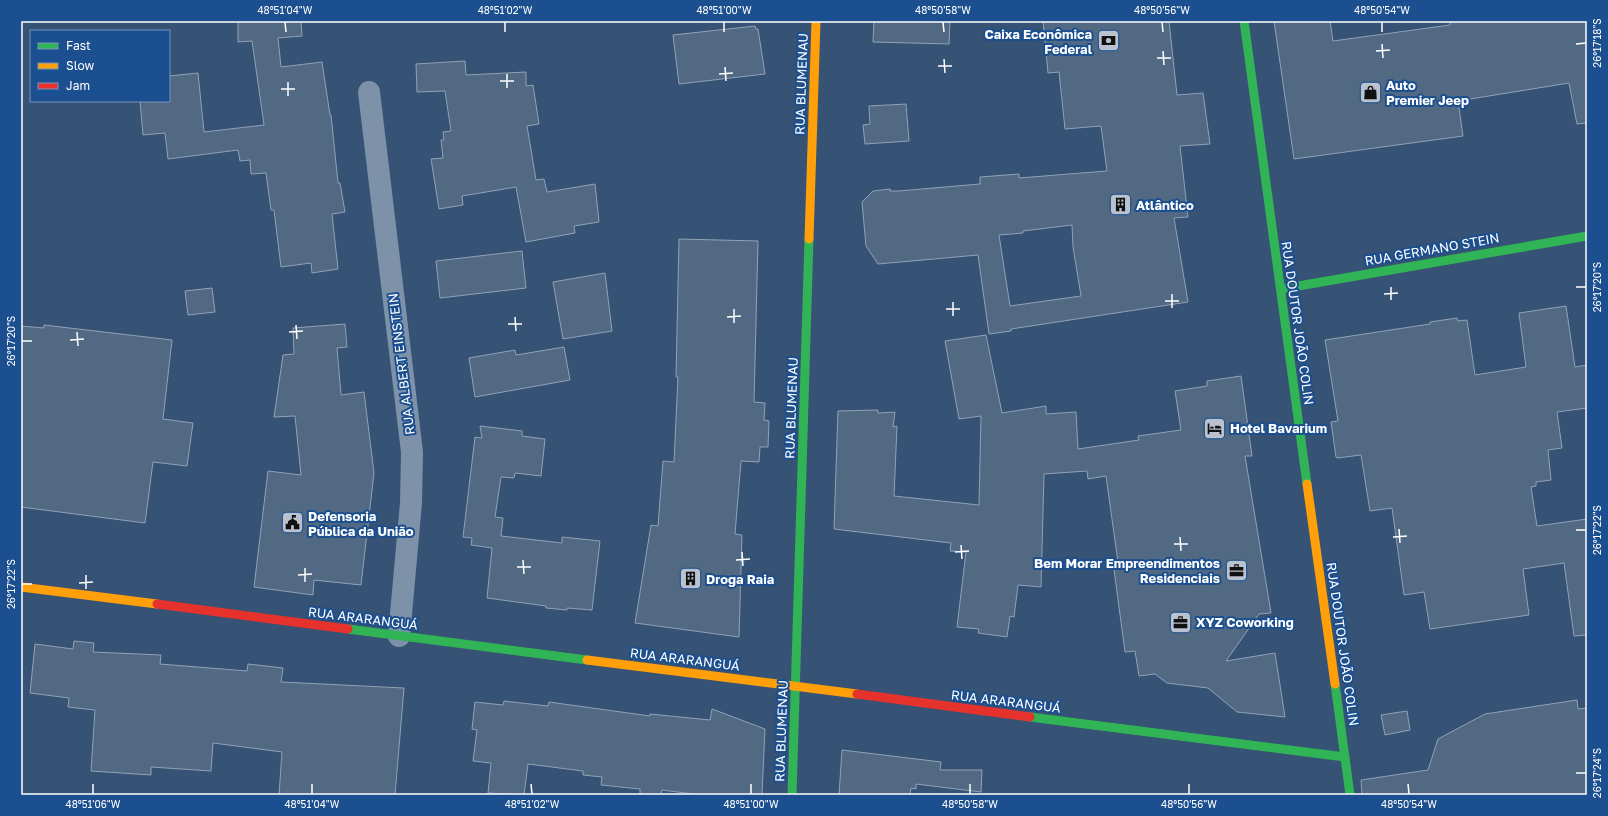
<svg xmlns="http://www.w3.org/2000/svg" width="1608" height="816" viewBox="0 0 1608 816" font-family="'Golos Text',sans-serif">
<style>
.building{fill:#526984;stroke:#92a2b6;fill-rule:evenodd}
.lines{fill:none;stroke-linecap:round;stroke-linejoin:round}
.street{stroke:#7d92a8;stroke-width:22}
.fast{stroke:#30b455;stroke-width:9}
.slow{stroke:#ff9f0a;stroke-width:9}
.jam{stroke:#e5322d;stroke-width:9}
.ticks{fill:none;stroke:#fff;stroke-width:1.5}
.labels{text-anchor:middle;stroke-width:4;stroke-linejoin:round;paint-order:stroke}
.poi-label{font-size:13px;font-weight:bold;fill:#fff;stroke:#1b4f8f;text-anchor:start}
.street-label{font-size:13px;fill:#fff;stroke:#1b4f8f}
.neatline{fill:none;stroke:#fff;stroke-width:1.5}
.ticks-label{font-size:10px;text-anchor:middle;fill:#fff}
</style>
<rect width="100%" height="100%" fill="#365274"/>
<!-- building -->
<g class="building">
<path d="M 238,21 L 301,21 L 302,36 L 278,38 L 281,67 L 322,62 L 330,115 L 331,115 L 338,183 L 340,183 L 345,212 L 332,214 L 338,269 L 312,273 L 311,263 L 281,267 L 274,210 L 271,210 L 266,173 L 251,174 L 250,160 L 240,161 L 238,150 L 168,159 L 165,133 L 143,135 L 140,101 L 169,101 L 169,76 L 198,73 L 204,132 L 264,125 L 252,41 L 238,42 Z"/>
<path d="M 874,21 L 950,21 L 949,44 L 873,42 Z"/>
<path d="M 1043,21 L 1169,21 L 1177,95 L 1203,93 L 1210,144 L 1180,146 L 1188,217 L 1174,218 L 1188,302 L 1011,329 L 1011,331 L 989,334 L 978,255 L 878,264 L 866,246 L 862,202 L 873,191 L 890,189 L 890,191 L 899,191 L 980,184 L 980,177 L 1019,174 L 1019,178 L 1107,171 L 1101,126 L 1065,129 L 1059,72 L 1048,73 ZM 1072,225 L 1073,247 L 1081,296 L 1010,306 L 999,235 L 1023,233 L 1023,231 Z"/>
<path d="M 1274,21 L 1330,21 L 1333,41 L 1450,25 L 1450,21 L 1587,21 L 1587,123 L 1577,124 L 1569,83 L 1458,101 L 1463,136 L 1294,159 Z"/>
<path d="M 755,26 L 756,29 L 758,29 L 765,74 L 679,84 L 673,35 Z"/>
<path d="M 465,61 L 466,75 L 526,72 L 526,86 L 533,85 L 539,124 L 527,126 L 536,180 L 544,179 L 547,192 L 595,184 L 599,222 L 574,226 L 575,233 L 526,242 L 516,187 L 462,196 L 463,205 L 439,209 L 431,159 L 443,158 L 441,140 L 444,140 L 443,132 L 451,131 L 445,91 L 417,92 L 416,64 Z"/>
<path d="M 906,104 L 909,141 L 865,144 L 863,125 L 870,124 L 869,106 Z"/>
<path d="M 679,239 L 758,241 L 754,402 L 765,403 L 764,420 L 769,421 L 768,447 L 760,447 L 759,462 L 741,461 L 735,534 L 742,535 L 739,637 L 635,623 L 651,525 L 658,526 L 663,461 L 674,462 L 678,377 L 676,377 Z"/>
<path d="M 522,251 L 526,288 L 440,298 L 436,261 Z"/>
<path d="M 605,273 L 612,331 L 563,339 L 553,282 Z"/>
<path d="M 212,288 L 215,312 L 188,315 L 185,291 Z"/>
<path d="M 1566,306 L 1575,367 L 1587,365 L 1587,408 L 1557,412 L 1562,448 L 1548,450 L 1551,480 L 1536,482 L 1536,486 L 1531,487 L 1537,526 L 1587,519 L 1587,635 L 1574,636 L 1564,563 L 1523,569 L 1529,615 L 1430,629 L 1424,592 L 1404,595 L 1392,508 L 1370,511 L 1361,455 L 1337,458 L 1336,457 L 1331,422 L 1338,421 L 1325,340 L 1430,324 L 1430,322 L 1457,318 L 1458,321 L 1467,320 L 1475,375 L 1526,367 L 1519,313 Z"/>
<path d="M 345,324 L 347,347 L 337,348 L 341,395 L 364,392 L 374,473 L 361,585 L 314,580 L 313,595 L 254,587 L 268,471 L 301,475 L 295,416 L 274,417 L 283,355 L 294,354 L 293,328 Z"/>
<path d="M 44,325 L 172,340 L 163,419 L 193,423 L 187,466 L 153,462 L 145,523 L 21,507 L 21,326 L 44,328 Z"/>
<path d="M 986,335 L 1002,413 L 1046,406 L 1046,414 L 1076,412 L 1078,449 L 1139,440 L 1138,436 L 1181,430 L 1175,391 L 1207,386 L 1207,381 L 1241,376 L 1252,456 L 1245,456 L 1271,613 L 1259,614 L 1226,661 L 1275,653 L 1285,717 L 1237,712 L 1208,688 L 1167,683 L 1155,674 L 1139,676 L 1135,651 L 1125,652 L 1113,562 L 1118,562 L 1106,476 L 1088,479 L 1087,471 L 1044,474 L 1041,587 L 1018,585 L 1014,617 L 1010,616 L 1007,637 L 978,633 L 979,629 L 957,627 L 966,552 L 950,551 L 951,543 L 834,529 L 838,411 L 878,410 L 878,413 L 895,412 L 893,427 L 897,426 L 894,496 L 979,505 L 981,416 L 959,419 L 945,341 Z"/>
<path d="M 564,347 L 570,380 L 475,397 L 469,358 L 515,350 L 516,355 Z"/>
<path d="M 480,426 L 522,431 L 522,436 L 545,439 L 541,476 L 515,473 L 514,478 L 501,477 L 495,517 L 503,518 L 501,536 L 562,543 L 562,537 L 600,541 L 592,610 L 567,608 L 567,610 L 546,608 L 546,606 L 487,598 L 492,548 L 471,545 L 472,538 L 463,537 L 475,437 L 482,438 Z"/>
<path d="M 74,641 L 94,643 L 93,652 L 161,655 L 160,664 L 247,671 L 248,664 L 283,668 L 281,682 L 404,688 L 395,795 L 279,795 L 282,752 L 213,743 L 211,771 L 151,767 L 151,775 L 91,771 L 95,710 L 68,707 L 69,698 L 30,693 L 35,644 L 73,649 Z"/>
<path d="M 1577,700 L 1578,709 L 1587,708 L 1587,795 L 1362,795 L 1361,780 L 1428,770 L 1438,739 L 1485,714 Z"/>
<path d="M 504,701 L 548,706 L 549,702 L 650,716 L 650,714 L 710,720 L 712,709 L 765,729 L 762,795 L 701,795 L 662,790 L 661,795 L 640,795 L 640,789 L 601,785 L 602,777 L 583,775 L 583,771 L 528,764 L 524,795 L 488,793 L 491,763 L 473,761 L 477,730 L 472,729 L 475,702 L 503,705 Z"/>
<path d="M 1407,711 L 1410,730 L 1385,735 L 1381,715 Z"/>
<path d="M 842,750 L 941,762 L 940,770 L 982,770 L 981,792 L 916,784 L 916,789 L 911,788 L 910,795 L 839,795 Z"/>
</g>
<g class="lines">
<!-- street -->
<path class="street" d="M 369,92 L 412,452 L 411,503 L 399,636"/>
<!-- fast -->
<g class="fast">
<path d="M 1244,21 L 1307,484"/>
<path d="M 1281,289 L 1587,236"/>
<path d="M 348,629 L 587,660"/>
<path d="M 1335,684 L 1350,795"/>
<path d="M 1030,717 L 1345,757"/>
<path d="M 792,795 L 809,239"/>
</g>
<!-- slow -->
<g class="slow">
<path d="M 809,239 L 816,21"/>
<path d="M 1307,484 L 1335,684"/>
<path d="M 21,587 L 157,604"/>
<path d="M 587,660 L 857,694"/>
</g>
<!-- jam -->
<g class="jam">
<path d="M 157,604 L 348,629"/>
<path d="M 857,694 L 1030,717"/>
</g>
</g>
<!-- ticks -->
<path class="ticks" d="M 285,22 L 286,32M 505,22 L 505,32M 724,22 L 724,32M 943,22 L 944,32M 1162,22 L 1163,32M 1382,22 L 1382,32M 1382,44 L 1383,58M 1576,44 L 1586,43M 1163,51 L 1164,65M 1376,51 L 1390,50M 1157,58 L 1171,58M 944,59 L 945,73M 938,66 L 952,66M 725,67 L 726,81M 507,74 L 507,88M 719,74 L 733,73M 500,81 L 514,81M 288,82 L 288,96M 281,89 L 295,89M 1391,287 L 1391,300M 1576,287 L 1586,287M 1172,294 L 1172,308M 1384,294 L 1398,293M 1165,301 L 1179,301M 953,302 L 953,316M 734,309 L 734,323M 946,309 L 960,309M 515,317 L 516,331M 727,317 L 741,316M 508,324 L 522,324M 296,325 L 297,339M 77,332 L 78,346M 289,332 L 303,331M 70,340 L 84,339M 22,341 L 32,341M 1399,529 L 1400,543M 1576,530 L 1586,530M 1180,537 L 1181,551M 1393,537 L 1407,536M 1174,544 L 1188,544M 961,545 L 962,559M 742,552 L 743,566M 955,552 L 969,551M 523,560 L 524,574M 736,560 L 750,559M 517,567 L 531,567M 305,568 L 305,582M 86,575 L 86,589M 298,575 L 312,574M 79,583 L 93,582M 22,584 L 32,584M 1576,773 L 1586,773M 93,784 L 93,794M 312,784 L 312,794M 531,784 L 532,794M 751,784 L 751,794M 970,784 L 970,794M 1189,784 L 1189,794M 1408,784 L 1409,794"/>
<!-- icons -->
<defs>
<symbol id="bank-square" viewBox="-11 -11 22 22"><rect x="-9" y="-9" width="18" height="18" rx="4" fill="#b9c2ce" stroke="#1b4f8f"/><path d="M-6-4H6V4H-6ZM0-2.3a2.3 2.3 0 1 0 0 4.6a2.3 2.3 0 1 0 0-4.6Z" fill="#111"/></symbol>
<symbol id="shop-square" viewBox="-11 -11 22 22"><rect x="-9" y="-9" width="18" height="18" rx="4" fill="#b9c2ce" stroke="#1b4f8f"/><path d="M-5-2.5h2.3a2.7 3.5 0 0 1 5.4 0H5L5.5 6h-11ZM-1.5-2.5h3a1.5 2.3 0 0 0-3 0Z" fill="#111"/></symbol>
<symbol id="building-square" viewBox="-11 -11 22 22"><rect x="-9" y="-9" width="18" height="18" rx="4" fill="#b9c2ce" stroke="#1b4f8f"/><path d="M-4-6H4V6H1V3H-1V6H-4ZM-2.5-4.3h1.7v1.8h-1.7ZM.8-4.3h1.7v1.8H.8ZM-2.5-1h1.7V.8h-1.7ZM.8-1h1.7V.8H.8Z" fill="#111"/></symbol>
<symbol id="hotel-square" viewBox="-11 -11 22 22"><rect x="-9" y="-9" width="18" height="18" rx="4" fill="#b9c2ce" stroke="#1b4f8f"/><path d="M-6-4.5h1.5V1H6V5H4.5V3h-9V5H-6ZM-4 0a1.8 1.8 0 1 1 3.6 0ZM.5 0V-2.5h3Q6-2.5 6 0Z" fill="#111"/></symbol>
<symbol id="civic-square" viewBox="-11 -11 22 22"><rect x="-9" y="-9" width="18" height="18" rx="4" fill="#b9c2ce" stroke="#1b4f8f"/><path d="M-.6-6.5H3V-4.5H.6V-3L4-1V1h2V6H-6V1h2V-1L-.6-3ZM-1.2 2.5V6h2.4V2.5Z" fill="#111"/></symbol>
<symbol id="office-square" viewBox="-11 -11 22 22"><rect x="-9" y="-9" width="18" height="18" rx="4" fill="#b9c2ce" stroke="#1b4f8f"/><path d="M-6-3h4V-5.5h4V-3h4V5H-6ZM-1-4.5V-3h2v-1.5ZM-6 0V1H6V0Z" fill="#111"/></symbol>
</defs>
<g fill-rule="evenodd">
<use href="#bank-square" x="1096" y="28" width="25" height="25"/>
<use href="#shop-square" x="1358" y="80" width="25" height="25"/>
<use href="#building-square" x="1108" y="192" width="25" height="25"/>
<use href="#hotel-square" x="1202" y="416" width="25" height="25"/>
<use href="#civic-square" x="280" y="510" width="25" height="25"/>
<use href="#office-square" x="1224" y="558" width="25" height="25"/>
<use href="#building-square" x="678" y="566" width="25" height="25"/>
<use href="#office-square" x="1168" y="610" width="25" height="25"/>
</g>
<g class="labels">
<!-- poi labels -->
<g class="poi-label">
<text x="1092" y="39" text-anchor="end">Caixa Econômica<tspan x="1092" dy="15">Federal</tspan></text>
<text x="1386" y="90">Auto<tspan x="1386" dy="15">Premier Jeep</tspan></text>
<text x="1136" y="210">Atlântico</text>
<text x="1230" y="433">Hotel Bavarium</text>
<text x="308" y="521">Defensoria<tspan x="308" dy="15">Pública da União</tspan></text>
<text x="1220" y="568" text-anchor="end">Bem Morar Empreendimentos<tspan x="1220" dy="15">Residenciais</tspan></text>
<text x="706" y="584">Droga Raia</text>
<text x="1196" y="627">XYZ Coworking</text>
</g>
<!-- street labels -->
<g class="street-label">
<text transform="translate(801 84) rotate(-88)" y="5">RUA BLUMENAU</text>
<text transform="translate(1432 249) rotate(-10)" y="5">RUA GERMANO STEIN</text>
<text transform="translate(1298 323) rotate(82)" y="5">RUA DOUTOR JOÃO COLIN</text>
<text transform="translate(401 364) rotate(-97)" y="5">RUA ALBERT EINSTEIN</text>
<text transform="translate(791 408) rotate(-88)" y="5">RUA BLUMENAU</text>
<text transform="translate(363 618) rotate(7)" y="5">RUA ARARANGUÁ</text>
<text transform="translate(1343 644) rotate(82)" y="5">RUA DOUTOR JOÃO COLIN</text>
<text transform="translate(685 659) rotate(7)" y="5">RUA ARARANGUÁ</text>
<text transform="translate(1006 701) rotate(7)" y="5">RUA ARARANGUÁ</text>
<text transform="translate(781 731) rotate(-88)" y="5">RUA BLUMENAU</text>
</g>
</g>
<!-- border -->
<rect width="1608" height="816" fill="none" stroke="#1b4f8f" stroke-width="44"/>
<!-- legend -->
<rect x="30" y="30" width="140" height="72" fill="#1b4f8f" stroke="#7695bc"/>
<rect x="38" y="43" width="20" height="6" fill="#30b455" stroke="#7695bc"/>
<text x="66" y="50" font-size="12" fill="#ffffff">Fast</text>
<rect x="38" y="63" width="20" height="6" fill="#ff9f0a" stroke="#7695bc"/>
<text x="66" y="70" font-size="12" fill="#ffffff">Slow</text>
<rect x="38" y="83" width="20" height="6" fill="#e5322d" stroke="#7695bc"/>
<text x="66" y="90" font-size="12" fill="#ffffff">Jam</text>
<rect x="22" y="22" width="1564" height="772" class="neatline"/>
<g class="ticks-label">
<text x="285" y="14">48°51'04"W</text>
<text x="505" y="14">48°51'02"W</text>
<text x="724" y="14">48°51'00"W</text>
<text x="943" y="14">48°50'58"W</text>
<text x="1162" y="14">48°50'56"W</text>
<text x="1382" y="14">48°50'54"W</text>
<text transform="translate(1597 43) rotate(-90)" y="4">26°17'18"S</text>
<text transform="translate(1597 287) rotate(-90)" y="4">26°17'20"S</text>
<text transform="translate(11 341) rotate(-90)" y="4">26°17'20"S</text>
<text transform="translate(1597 530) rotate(-90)" y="4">26°17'22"S</text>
<text transform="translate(11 584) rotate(-90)" y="4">26°17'22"S</text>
<text transform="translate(1597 773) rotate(-90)" y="4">26°17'24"S</text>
<text x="93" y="808">48°51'06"W</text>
<text x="312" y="808">48°51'04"W</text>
<text x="532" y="808">48°51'02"W</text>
<text x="751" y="808">48°51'00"W</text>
<text x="970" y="808">48°50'58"W</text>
<text x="1189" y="808">48°50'56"W</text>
<text x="1409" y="808">48°50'54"W</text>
</g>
</svg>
